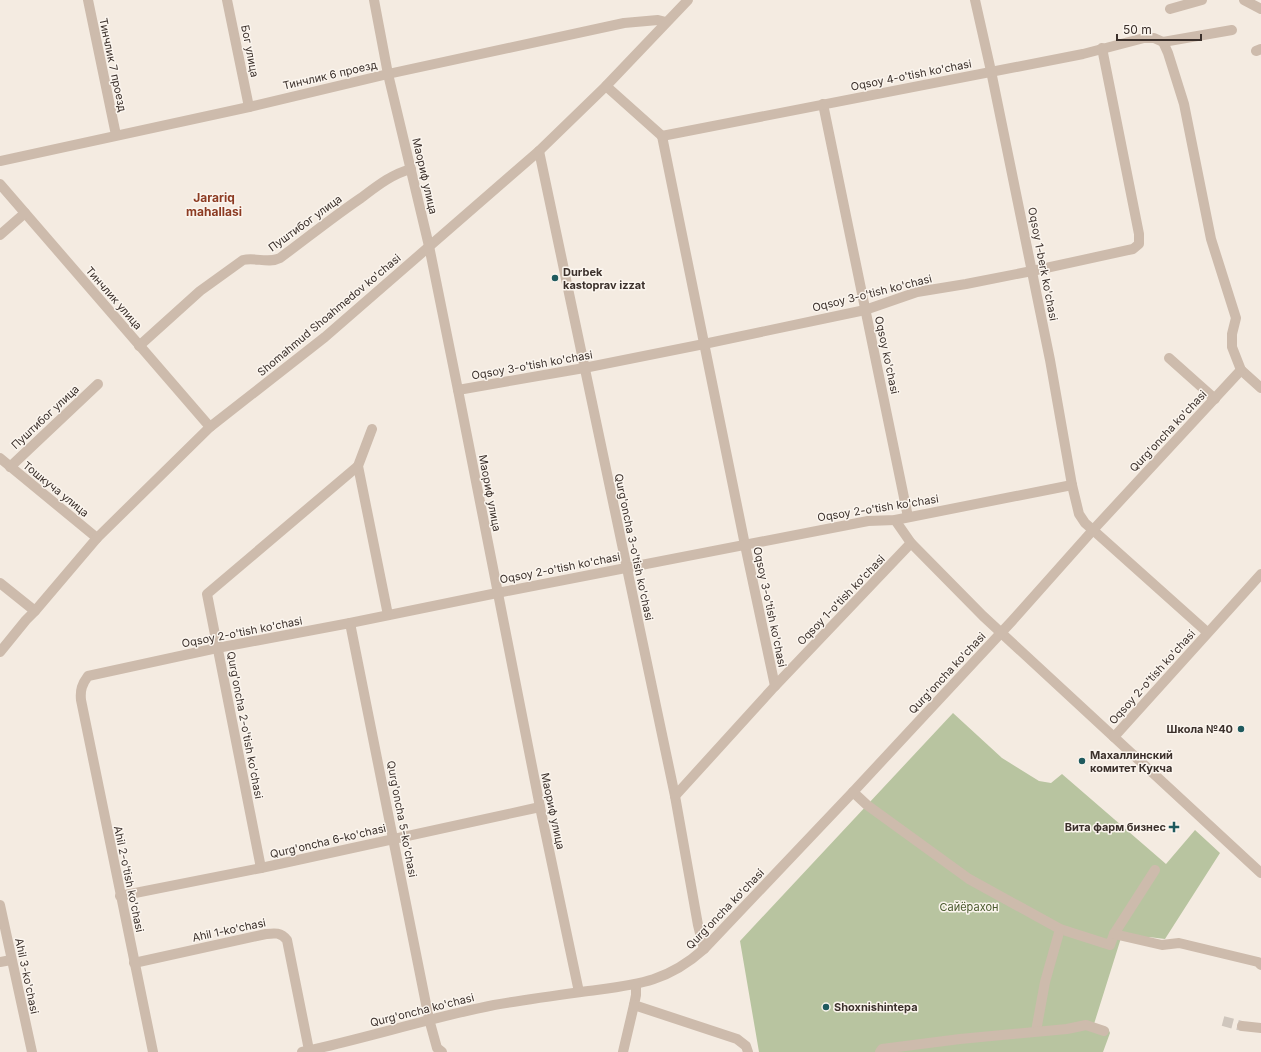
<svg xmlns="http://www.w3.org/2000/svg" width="1261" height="1052" viewBox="0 0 1261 1052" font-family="Inter,sans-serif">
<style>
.green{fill:#b8c4a0}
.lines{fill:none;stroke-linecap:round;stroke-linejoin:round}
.minor-tunnel{stroke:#cfc6bd;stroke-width:10;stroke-dasharray:10 5;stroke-linecap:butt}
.minor{stroke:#cdbbac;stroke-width:10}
.poi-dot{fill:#1f5a5e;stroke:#fbf5ee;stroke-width:1.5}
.labels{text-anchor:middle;stroke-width:3;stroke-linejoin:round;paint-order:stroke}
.street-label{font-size:11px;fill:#3b302b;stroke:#fbf5ee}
.poi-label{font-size:11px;font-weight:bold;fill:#3b302b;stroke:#fbf5ee;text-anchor:start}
.park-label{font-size:11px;fill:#4a5a2e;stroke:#fbf5ee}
.neighbourhood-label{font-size:12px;font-weight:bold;fill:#8c3b22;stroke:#fbf5ee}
</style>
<rect width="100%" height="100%" fill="#f4ebe1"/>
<!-- green -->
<path class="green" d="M 953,713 L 1002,758 L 1039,781 L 1051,783 L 1062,774 L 1166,864 L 1195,830 L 1220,853 L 1165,939 L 1149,937 L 1121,938 L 1094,1024 L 1108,1028 L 1110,1033 L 1103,1052 L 759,1052 L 740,941 Z"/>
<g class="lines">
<!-- minor-tunnel -->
<path class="minor-tunnel" d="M 1223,1021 L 1242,1026"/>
<!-- minor -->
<g class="minor">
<path d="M 88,0 L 116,135"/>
<path d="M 227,0 L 249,107"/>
<path d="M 374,0 L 388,74 L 429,246 L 458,390 L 540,807 L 579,992"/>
<path d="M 975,0 L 991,71 L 1050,360 L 1072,485 L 1079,514 L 1085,523 L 1093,530 L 1207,632"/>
<path d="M 1244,0 L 1261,9"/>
<path d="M 1170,9 L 1202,0"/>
<path d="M 1163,42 L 1168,53 L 1184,104 L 1211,239 L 1236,318 L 1232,334 L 1232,347 L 1241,370 L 1261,388"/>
<path d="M 1163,42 L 1232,30"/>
<path d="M 1256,51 L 1261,49"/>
<path d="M 606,86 L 662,136"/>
<path d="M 823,104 L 908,517"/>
<path d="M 662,136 L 745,545 L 775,686"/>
<path d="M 662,136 L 1083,54 L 1144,38 L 1154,38 L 1163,42"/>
<path d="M 539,151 L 675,796 L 698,925 L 704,949"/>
<path d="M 0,161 L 249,107 L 388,74 L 624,23 L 658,20 L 666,22"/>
<path d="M 0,184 L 210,427"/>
<path d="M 0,235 L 25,213"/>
<path d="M 139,346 L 200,291 L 243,260 C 256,257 268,264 280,258 C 307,238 333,217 361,198 C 377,186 392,174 411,169"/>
<path d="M 1169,358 L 1215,399"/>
<path d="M 458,390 L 584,368 L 704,344 L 865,310 L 917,292 L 966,284 L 1032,271 L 1133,249 L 1139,244 L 1139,234 L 1102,48"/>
<path d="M 372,429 L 358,466 L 388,615"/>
<path d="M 0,458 L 97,538"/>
<path d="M 10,467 L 98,384"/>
<path d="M 895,520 L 911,543 L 983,616 L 1261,873"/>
<path d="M 0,583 L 35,611"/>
<path d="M 350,623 L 429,1019 L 437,1048 L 442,1052"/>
<path d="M 0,652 L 26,620 L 35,611 L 97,538 L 210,427 L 325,337 L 539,151 L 606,86 L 688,0"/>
<path d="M 1114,737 L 1261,574"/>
<path d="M 853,792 L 867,805 L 969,879 L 1060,929 L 1110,945 L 1114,934 L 1155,870"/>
<path d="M 675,796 L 775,686 L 911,543"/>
<path d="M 261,868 L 207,594 L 358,466"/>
<path d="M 120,896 L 261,868 L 540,807"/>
<path d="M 0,905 L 32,1052"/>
<path d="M 1114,934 L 1162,945 L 1179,943 L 1258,962 L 1261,965"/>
<path d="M 0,962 L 11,960"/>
<path d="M 134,963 L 266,934 C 274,933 281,932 287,940 L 309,1050"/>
<path d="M 636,985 L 636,995 L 634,1005 L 737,1039 L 746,1046 L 748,1052"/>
<path d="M 1242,1026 L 1261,1028"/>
<path d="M 1036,1031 L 1045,982 L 1060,929"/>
<path d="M 153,1052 L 81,700 C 80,690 82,684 88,676 L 217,648 L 350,623 L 497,593 L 868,521 L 895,520 L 1072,485"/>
<path d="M 302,1052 C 367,1038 429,1018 494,1005 C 523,1000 552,996 581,992 C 631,985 664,985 704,949 L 853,792 L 1012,621 L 1093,530 L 1241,370"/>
<path d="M 623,1052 L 634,1005"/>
<path d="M 880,1052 L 882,1049 L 960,1039 L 1067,1029 L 1086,1025 L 1104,1031"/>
</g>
</g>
<!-- markers -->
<g class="poi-dot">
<circle cx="555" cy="278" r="4"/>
<circle cx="1241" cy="729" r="4"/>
<circle cx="1082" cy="761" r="4"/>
<path d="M1172 821h4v4h4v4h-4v4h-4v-4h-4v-4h4z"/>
<circle cx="826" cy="1007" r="4"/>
</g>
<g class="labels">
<!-- street labels -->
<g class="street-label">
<text transform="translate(250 51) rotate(79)" y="4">Бог улица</text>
<text transform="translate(113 65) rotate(78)" y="4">Тинчлик 7 проезд</text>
<text transform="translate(330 75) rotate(-13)" y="4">Тинчлик 6 проезд</text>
<text transform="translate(911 75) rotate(-11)" y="4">Oqsoy 4-o'tish ko'chasi</text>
<text transform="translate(425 176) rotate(77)" y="4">Маориф улица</text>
<text transform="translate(305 223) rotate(-36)" y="4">Пуштибог улица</text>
<text transform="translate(1043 264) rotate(79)" y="4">Oqsoy 1-berk ko'chasi</text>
<text transform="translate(872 293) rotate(-14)" y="4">Oqsoy 3-o'tish ko'chasi</text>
<text transform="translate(114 298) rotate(49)" y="4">Тинчлик улица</text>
<text transform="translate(329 315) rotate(-40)" y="4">Shomahmud Shoahmedov ko'chasi</text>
<text transform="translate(887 355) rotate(78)" y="4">Oqsoy ko'chasi</text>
<text transform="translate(532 365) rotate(-10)" y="4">Oqsoy 3-o'tish ko'chasi</text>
<text transform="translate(45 417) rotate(-43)" y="4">Пуштибог улица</text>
<text transform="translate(1168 431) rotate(-47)" y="4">Qurg'oncha ko'chasi</text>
<text transform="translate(56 489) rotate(39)" y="4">Тошкуча улица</text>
<text transform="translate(490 493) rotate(79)" y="4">Маориф улица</text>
<text transform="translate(878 508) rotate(-9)" y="4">Oqsoy 2-o'tish ko'chasi</text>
<text transform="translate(634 547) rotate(78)" y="4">Qurg'oncha 3-o'tish ko'chasi</text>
<text transform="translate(560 568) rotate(-11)" y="4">Oqsoy 2-o'tish ko'chasi</text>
<text transform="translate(841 600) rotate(-46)" y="4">Oqsoy 1-o'tish ko'chasi</text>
<text transform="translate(770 607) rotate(78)" y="4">Oqsoy 3-o'tish ko'chasi</text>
<text transform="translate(242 632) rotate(-11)" y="4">Oqsoy 2-o'tish ko'chasi</text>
<text transform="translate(947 673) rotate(-47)" y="4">Qurg'oncha ko'chasi</text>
<text transform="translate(1152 677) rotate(-48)" y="4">Oqsoy 2-o'tish ko'chasi</text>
<text transform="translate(245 725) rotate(79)" y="4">Qurg'oncha 2-o'tish ko'chasi</text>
<text transform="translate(553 811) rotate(78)" y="4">Маориф улица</text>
<text transform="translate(402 819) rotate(79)" y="4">Qurg'oncha 5-ko'chasi</text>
<text transform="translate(328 841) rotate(-13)" y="4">Qurg'oncha 6-ko'chasi</text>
<text transform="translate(129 879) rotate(78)" y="4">Ahil 2-o'tish ko'chasi</text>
<text transform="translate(725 909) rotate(-46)" y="4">Qurg'oncha ko'chasi</text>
<text transform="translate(229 930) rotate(-12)" y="4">Ahil 1-ko'chasi</text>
<text transform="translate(27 976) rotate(78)" y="4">Ahil 3-ko'chasi</text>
<text transform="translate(422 1010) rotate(-14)" y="4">Qurg'oncha ko'chasi</text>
</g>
<!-- poi labels -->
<g class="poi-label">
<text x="563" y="276">Durbek<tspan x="563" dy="13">kastoprav izzat</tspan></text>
<text x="1233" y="733" text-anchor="end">Школа №40</text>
<text x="1090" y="759">Махаллинский<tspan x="1090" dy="13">комитет Кукча</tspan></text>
<text x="1166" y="831" text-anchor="end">Вита фарм бизнес</text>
<text x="834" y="1011">Shoxnishintepa</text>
</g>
<!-- park labels -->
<g class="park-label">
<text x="969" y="911">Сайёрахон</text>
</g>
<!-- neighbourhood labels -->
<g class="neighbourhood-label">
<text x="214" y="202">Jarariq<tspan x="214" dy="14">mahallasi</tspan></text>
</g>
</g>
<!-- scale -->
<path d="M1117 34v6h84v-6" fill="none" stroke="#3b302b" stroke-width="2"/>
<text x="1123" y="34" font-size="12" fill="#3b302b" stroke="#fbf5ee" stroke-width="3" paint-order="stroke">50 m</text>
</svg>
